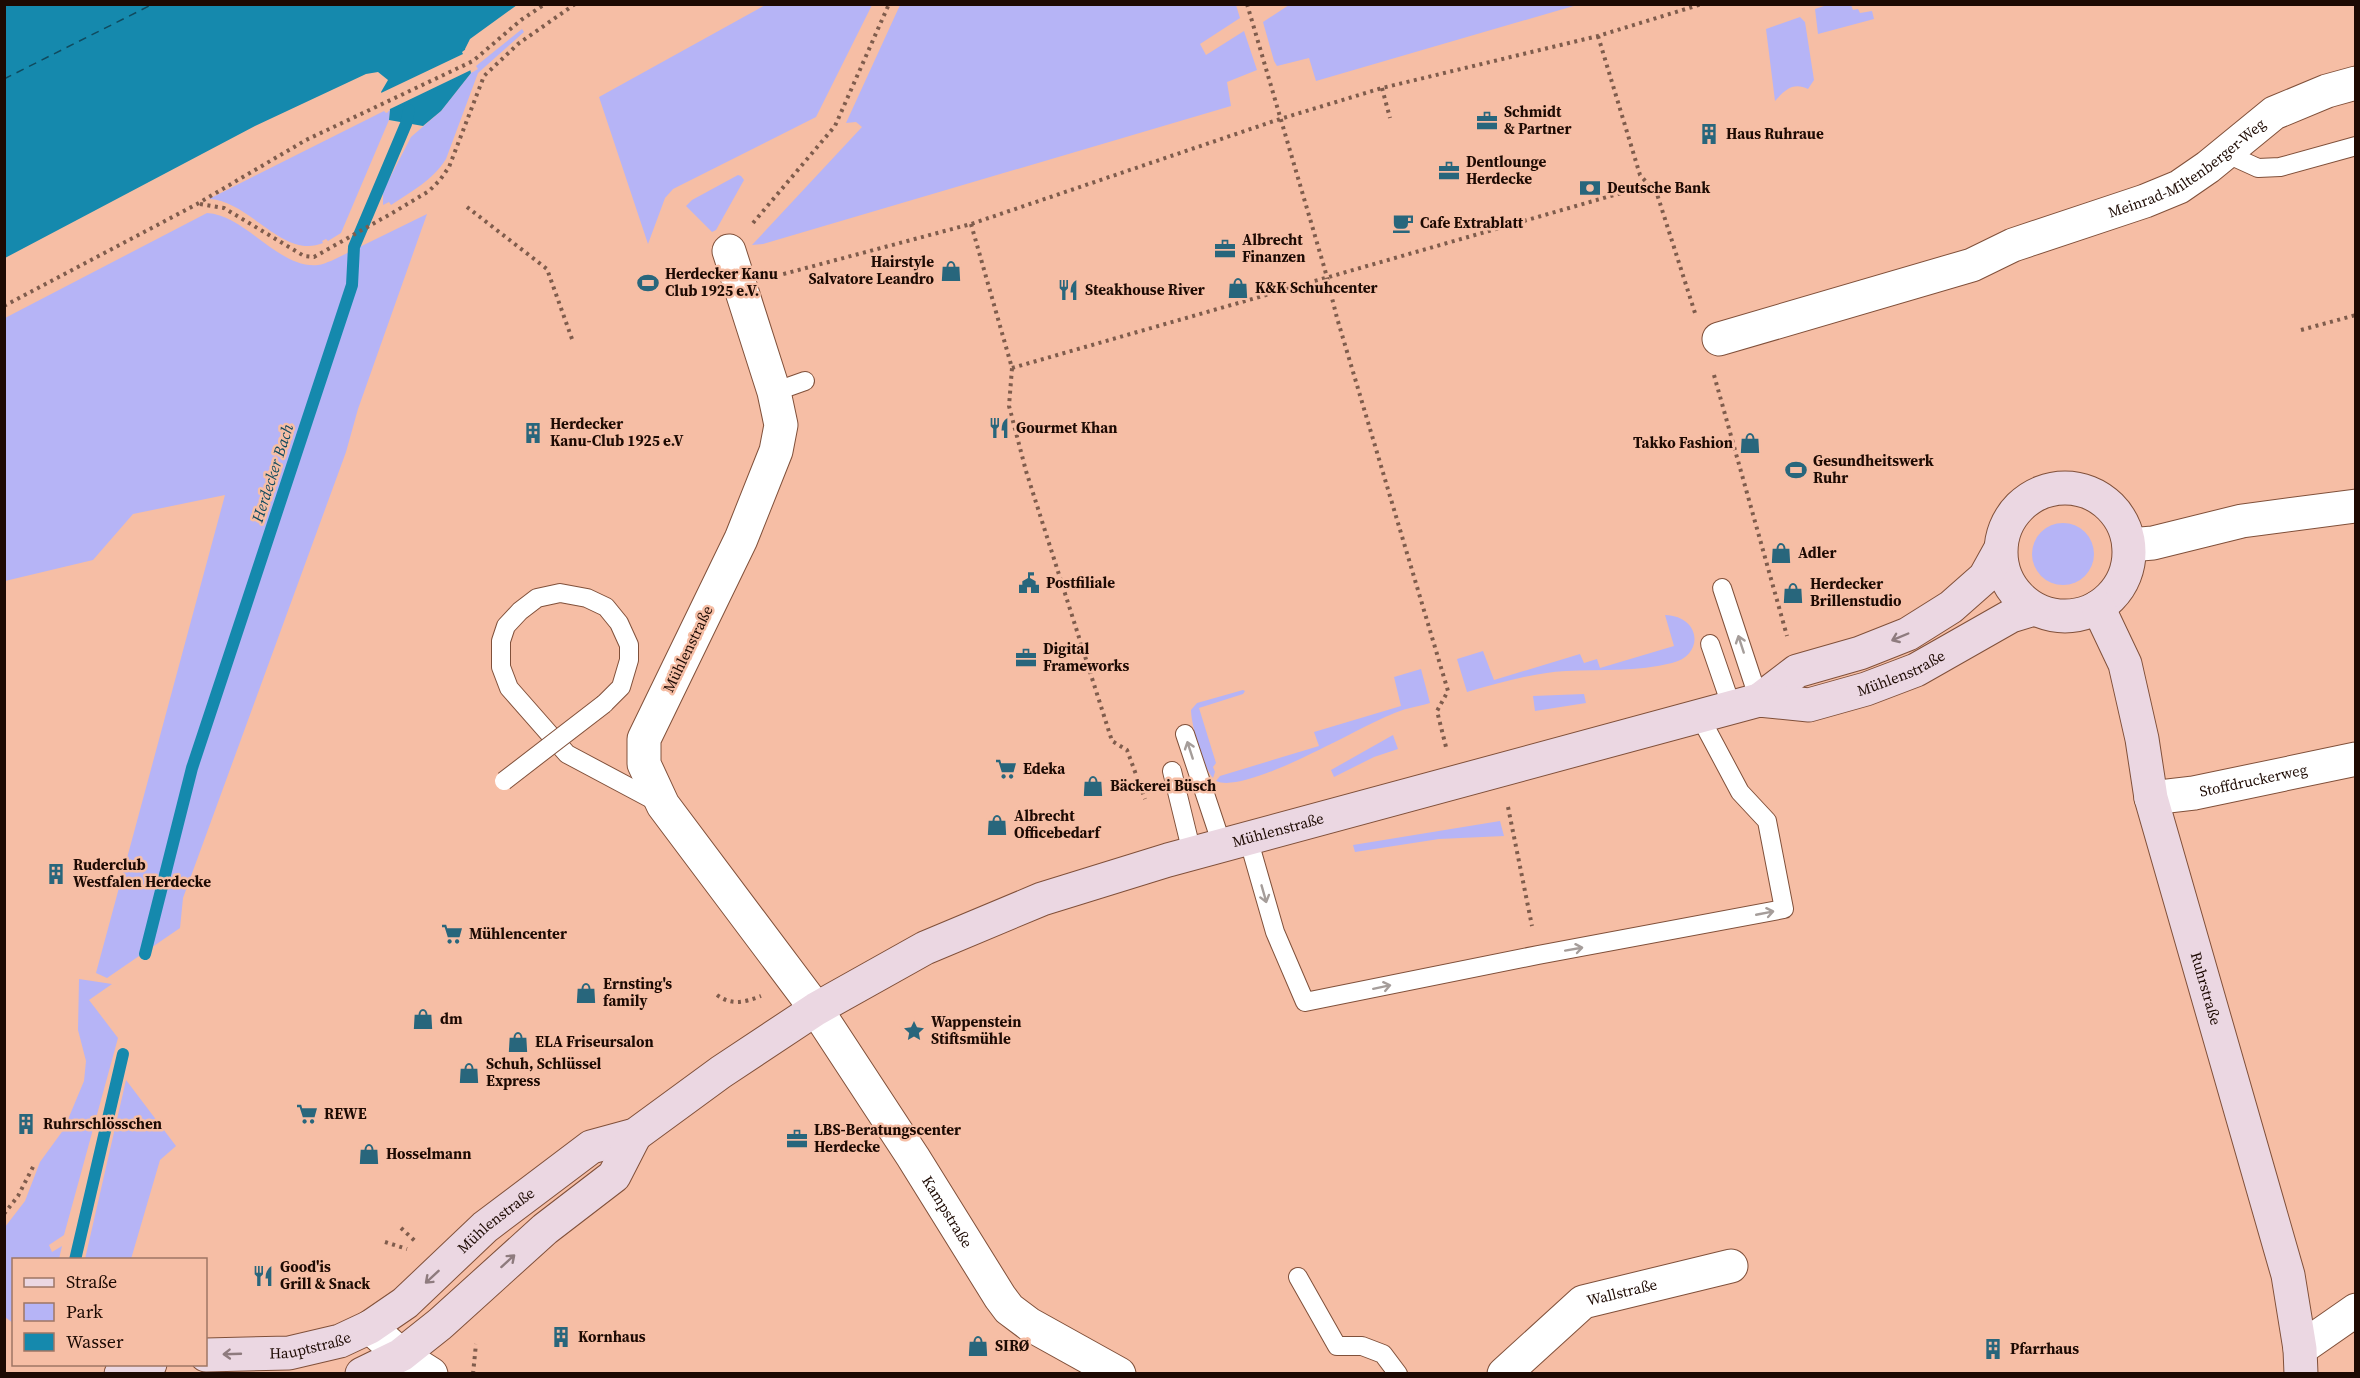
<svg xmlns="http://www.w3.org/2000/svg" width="2360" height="1378" viewBox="0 0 2360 1378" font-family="'Source Serif 4',serif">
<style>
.green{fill:#b6b4f6}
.water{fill:#1589ad}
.pier{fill:#f6bea5}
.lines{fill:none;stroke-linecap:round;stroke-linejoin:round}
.stream{stroke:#1589ad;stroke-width:12}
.ferry{stroke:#104a5e;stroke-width:1.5;stroke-dasharray:8 6;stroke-linecap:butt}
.service-casing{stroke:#80503a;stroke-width:20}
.minor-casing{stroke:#80503a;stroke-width:35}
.secondary-casing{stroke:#80503a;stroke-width:35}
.path{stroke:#7f5c4c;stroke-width:4;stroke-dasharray:3 4.5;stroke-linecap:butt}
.service{stroke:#fff;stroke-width:18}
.minor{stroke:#fff;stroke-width:33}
.secondary{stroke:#ebd7e2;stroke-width:33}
.service-bridge-casing{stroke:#80503a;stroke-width:20;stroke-linecap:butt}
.service-bridge{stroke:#fff;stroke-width:18}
.oneway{stroke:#8e7b7e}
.oneway2{stroke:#a59d9a}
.labels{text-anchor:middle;stroke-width:5;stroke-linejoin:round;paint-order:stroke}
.poi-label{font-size:15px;font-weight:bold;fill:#1d0a03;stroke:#f6bea5;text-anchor:start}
.street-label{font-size:15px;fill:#1d0a03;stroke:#f6bea5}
.water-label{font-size:16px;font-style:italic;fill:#104a5e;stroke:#f6bea5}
</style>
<rect width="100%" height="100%" fill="#f6bea5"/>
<!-- green -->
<g class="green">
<path d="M 767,4 L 872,5 L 816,117 L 673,189 L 665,198 L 648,244 L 599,97 Z"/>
<path d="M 1830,4 L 1851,5 L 1853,10 L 1858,9 L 1860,13 L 1872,11 L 1874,19 L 1818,34 L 1815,9 Z"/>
<path d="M 900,5 L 1236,5 L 1240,18 L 1200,44 L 1206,55 L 1244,31 L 1257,70 L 1227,82 L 1231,106 L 763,244 L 752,245 L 862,127 L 856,122 L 846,123 Z"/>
<path d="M 1289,5 L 1289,4 L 1577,5 L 1316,81 L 1309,58 L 1277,66 L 1274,61 L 1263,22 Z"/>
<path d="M 1800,17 L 1805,22 L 1814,80 L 1808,89 C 1793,82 1785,90 1775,101 L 1766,29 Z"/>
<path d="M 522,29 L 524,32 L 478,73 L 446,159 C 432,181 412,191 391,205 L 389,202 L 383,205 L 383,191 L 411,137 L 441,111 L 471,73 L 478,69 L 476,66 Z"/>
<path d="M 390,110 L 389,120 L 341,233 L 328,241 L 326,239 L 322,241 L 323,243 C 283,260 249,200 209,199 L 384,111 L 386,113 Z"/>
<path d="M 738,175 L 741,176 L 744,180 L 716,230 L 712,232 L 686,206 L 692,200 Z"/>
<path d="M 207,213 C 246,215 278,269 318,265 C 322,265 327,262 331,261 L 427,214 L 358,409 L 346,452 L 183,898 L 180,928 L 107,978 L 96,973 L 225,495 L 133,514 L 93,560 L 5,581 L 5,318 Z"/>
<circle cx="2063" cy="554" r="31"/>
<path d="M 1665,615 C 1701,616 1705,655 1672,663 C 1638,672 1601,669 1566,671 C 1532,673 1499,683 1467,692 L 1457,659 L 1483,651 L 1494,680 L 1580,654 L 1584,663 L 1597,659 L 1600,668 L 1674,646 Z"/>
<path d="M 1421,669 L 1430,703 C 1416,707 1402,709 1390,715 C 1357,728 1246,795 1216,781 L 1220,776 L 1319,746 L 1314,732 L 1401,706 L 1394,677 Z"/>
<path d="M 1243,690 L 1245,691 L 1243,694 L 1199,708 L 1216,763 L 1213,767 L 1215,772 L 1213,778 C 1203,767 1191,724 1191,710 L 1197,703 Z"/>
<path d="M 1584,694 L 1586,703 L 1535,711 L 1533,696 Z"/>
<path d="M 1393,735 L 1398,749 L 1374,757 L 1334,777 L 1331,770 Z"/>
<path d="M 1500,821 L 1504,836 L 1439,839 L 1355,852 L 1353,845 Z"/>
<path d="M 79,979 L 112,984 L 89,1000 L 118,1038 L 64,1235 L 49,1245 L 52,1252 L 62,1246 L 59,1259 L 14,1260 L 13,1323 L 5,1317 L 5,1227 L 25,1201 L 40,1162 L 64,1129 L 84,1081 L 86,1061 L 78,1030 Z"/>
<path d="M 126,1080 L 176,1146 L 160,1160 L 131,1259 L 85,1259 Z"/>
</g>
<!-- water -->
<path class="water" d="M 5,5 L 517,5 L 470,39 L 465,49 L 471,73 L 441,111 L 423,126 L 389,120 L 390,110 L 381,92 L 388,80 L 378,72 L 366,74 L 255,126 L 5,258 Z"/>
<!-- pier -->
<path class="pier" d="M 466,49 L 474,72 L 471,70 L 390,109 L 387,113 L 378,92 L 380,90 L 381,93 L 463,54 L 462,52 Z"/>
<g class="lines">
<!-- stream -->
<g class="stream">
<path d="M 145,954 L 192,768 L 352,285 L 354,247 L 406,124 L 409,110"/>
<path d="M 75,1260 L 123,1054"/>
</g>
<!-- ferry -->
<path class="ferry" d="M 4,79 L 153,4"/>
<defs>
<g id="service">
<path d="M 2225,153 L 2258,168 L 2280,167 L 2356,146"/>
<path d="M 774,392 L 805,381"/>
<path d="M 1722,588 L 1759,700"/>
<path d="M 1710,644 L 1732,708"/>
<path d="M 604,704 L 621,687 L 629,660 L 629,645 L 619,623 L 606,607 L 587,598 L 560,593 L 537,598 L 520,611 L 506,626 L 501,641 L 501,667 L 509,688 L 567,754 L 659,803"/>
<path d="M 1185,734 L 1222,845"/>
<path d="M 1172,771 L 1192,853"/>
<path d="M 1248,838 L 1275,932 L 1305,1002 L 1538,955 L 1784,909 L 1767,821 L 1740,792 L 1700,717"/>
<path d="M 1298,1277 L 1337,1346 L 1362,1346 L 1383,1354 L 1398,1374"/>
</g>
<g id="minor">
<path id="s1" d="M 729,251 L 774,392 L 781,425 L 776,451 L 741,539 L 644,739 L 644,764 L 663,805 L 816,1009 L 913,1157 L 1000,1297 L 1009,1309 L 1029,1324 L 1119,1374"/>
<path id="s2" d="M 1719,339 L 1972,265 L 2013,245 L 2145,201 L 2179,187 L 2208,167 L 2274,113 L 2327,91 L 2356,83"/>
<path d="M 2129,545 L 2153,543 L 2242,521 L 2356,506"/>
<path id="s3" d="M 2151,798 L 2194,793 L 2356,759"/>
<path d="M 370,1327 L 401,1355 L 431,1374"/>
<path d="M 2300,1349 L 2356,1310"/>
<path id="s4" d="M 1504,1374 L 1583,1302 L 1731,1266"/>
</g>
<g id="secondary">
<circle cx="2065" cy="552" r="64"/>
<path id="s5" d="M 2098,607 L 2125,664 L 2142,739 L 2151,798 L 2288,1275 L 2300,1349 L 2301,1374"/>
<path d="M 1759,700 L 1797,671 L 1860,653 L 1908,634 L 1951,607 L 1985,577 L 2000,550"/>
<path id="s6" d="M 206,1355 L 289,1353 L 340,1341 L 370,1327 L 405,1303 L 485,1227 L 591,1147 L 635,1135 L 721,1072 L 816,1009 L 925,948 L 1042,899 L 1168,860 L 1759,700 L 1809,705 L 1866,689 L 1916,670 L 2011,616 L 2034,609"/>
<path d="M 121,1374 L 150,1364"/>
<path d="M 362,1374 L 401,1355 L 440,1324 L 545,1229 L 614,1176 L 635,1135"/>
</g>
</defs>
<!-- service casing -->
<use href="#service" class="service-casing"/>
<!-- minor casing -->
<use href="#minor" class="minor-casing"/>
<!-- secondary casing -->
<use href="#secondary" class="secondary-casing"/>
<!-- path -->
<g class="path">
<path d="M 1247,4 L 1325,270 L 1337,318 L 1448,691 L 1437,711 L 1446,747"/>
<path d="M 1598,36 L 1640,175 L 1657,194 L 1695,313"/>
<path d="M 1382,88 L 1390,118"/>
<path d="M 200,204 L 224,208 L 304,256 L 314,257 L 394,212 L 429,191 L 440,180 L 449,167 L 484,76 L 518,44 L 575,4"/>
<path d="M 467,207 L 547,269 L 572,339"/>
<path d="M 753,223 L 835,126 L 889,4"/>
<path d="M 971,224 L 1012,368 L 1009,406 L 1026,471 L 1112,741 L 1127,750 L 1145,799"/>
<path d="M 776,276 L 971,224 L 1280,119 L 1382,88 L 1598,36 L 1702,4"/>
<path d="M 4,306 L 197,204 L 306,140 L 473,61 L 521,20 L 545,4"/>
<path d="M 2301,330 L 2356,315"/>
<path d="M 1012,368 L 1649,185"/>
<path d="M 1714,375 L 1787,636"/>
<path d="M 1508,807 L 1532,926"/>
<path d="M 717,995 C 732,1006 745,1002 761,996"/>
<path d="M 4,1214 L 18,1196 L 34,1165"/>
<path d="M 401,1228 L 415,1241"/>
<path d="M 385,1242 L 407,1249"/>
<path d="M 473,1374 L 476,1344"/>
</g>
<!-- service -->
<use href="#service" class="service"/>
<!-- minor -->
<use href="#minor" class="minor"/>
<!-- secondary -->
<use href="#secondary" class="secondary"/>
<defs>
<path id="service-bridge" d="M 504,781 L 604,704"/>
</defs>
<!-- service-bridge casing -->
<use href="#service-bridge" class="service-bridge-casing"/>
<!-- service-bridge -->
<use href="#service-bridge" class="service-bridge"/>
</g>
<!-- one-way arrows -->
<defs><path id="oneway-shaft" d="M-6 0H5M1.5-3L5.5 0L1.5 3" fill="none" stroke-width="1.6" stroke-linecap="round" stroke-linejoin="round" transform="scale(1.5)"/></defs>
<g class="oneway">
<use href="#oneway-shaft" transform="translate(1900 637) rotate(157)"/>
<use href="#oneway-shaft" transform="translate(508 1261) rotate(-42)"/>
<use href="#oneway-shaft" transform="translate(432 1277) rotate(137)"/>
<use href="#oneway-shaft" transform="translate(232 1354) rotate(178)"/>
</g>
<g class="oneway2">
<use href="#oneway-shaft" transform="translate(1741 644) rotate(-108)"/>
<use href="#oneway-shaft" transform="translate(1190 750) rotate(-108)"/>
<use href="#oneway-shaft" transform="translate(1264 894) rotate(74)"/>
<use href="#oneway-shaft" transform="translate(1765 913) rotate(-11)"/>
<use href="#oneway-shaft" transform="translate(1574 949) rotate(-10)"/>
<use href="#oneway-shaft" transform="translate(1382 987) rotate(-12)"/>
</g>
<!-- icons -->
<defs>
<symbol id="office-bare" viewBox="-9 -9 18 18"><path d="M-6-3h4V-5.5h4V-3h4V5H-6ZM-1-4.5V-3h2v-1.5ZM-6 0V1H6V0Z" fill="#28667c" stroke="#f6bea5" stroke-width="2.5" paint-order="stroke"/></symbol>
<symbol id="building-bare" viewBox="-9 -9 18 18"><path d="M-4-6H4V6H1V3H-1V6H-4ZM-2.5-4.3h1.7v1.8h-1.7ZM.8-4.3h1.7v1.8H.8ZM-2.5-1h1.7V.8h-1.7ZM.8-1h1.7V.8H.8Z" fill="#28667c" stroke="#f6bea5" stroke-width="2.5" paint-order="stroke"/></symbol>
<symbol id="bank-bare" viewBox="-9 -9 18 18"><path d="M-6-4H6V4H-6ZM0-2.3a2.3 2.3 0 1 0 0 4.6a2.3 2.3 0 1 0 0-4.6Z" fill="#28667c" stroke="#f6bea5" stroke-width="2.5" paint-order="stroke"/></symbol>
<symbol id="cafe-bare" viewBox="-9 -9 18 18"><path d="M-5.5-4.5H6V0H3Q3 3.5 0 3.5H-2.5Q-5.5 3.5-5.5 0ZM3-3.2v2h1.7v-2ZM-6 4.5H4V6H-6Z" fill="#28667c" stroke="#f6bea5" stroke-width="2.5" paint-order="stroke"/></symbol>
<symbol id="shop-bare" viewBox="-9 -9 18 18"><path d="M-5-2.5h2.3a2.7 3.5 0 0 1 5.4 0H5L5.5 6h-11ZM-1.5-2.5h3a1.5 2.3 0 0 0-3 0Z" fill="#28667c" stroke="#f6bea5" stroke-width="2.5" paint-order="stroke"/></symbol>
<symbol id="stadium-bare" viewBox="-9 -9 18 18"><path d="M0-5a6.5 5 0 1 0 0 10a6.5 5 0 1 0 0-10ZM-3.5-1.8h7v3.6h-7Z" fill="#28667c" stroke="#f6bea5" stroke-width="2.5" paint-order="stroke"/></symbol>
<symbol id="restaurant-bare" viewBox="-9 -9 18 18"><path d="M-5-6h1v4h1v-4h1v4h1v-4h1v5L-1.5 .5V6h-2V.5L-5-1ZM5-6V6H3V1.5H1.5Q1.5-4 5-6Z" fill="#28667c" stroke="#f6bea5" stroke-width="2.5" paint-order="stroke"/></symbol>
<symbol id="civic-bare" viewBox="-9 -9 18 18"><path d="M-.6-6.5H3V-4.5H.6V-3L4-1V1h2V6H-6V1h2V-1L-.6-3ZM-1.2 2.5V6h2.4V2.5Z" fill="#28667c" stroke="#f6bea5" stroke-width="2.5" paint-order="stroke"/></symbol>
<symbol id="supermarket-bare" viewBox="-9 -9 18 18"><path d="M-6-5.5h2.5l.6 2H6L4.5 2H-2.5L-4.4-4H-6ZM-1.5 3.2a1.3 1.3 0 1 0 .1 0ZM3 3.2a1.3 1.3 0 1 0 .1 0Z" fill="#28667c" stroke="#f6bea5" stroke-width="2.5" paint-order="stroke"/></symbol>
<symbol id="sight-bare" viewBox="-9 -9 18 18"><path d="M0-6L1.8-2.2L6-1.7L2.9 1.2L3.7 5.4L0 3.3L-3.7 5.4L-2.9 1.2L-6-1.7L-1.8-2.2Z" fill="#28667c" stroke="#f6bea5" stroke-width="2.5" paint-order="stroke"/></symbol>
</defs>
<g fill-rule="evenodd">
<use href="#office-bare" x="1472" y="106" width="30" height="30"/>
<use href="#building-bare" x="1694" y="119" width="30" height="30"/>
<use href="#office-bare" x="1434" y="156" width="30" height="30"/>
<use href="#bank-bare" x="1575" y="173" width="30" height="30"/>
<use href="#cafe-bare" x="1388" y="208" width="30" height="30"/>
<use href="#office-bare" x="1210" y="234" width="30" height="30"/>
<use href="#shop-bare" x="936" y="256" width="30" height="30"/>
<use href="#stadium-bare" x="633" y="268" width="30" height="30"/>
<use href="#shop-bare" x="1223" y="273" width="30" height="30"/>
<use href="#restaurant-bare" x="1053" y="275" width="30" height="30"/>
<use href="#restaurant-bare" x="984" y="413" width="30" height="30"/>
<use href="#building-bare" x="518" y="418" width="30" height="30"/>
<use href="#shop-bare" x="1735" y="428" width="30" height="30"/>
<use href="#stadium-bare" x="1781" y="455" width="30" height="30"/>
<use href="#shop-bare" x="1766" y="538" width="30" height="30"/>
<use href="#civic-bare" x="1014" y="568" width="30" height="30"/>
<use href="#shop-bare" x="1778" y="578" width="30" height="30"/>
<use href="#office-bare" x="1011" y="643" width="30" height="30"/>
<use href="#supermarket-bare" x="991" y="754" width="30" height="30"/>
<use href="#shop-bare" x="1078" y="771" width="30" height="30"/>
<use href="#shop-bare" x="982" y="810" width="30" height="30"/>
<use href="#building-bare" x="41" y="859" width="30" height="30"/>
<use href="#supermarket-bare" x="437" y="919" width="30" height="30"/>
<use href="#shop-bare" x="571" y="978" width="30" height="30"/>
<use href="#shop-bare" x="408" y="1004" width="30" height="30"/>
<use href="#sight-bare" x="899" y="1016" width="30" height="30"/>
<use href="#shop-bare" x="503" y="1027" width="30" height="30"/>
<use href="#shop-bare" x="454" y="1058" width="30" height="30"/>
<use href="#supermarket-bare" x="292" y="1099" width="30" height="30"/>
<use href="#building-bare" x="11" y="1109" width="30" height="30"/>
<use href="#office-bare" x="782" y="1124" width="30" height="30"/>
<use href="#shop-bare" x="354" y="1139" width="30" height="30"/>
<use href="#restaurant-bare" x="248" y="1261" width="30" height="30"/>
<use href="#building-bare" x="546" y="1322" width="30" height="30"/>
<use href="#shop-bare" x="963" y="1331" width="30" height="30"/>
<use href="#building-bare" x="1978" y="1334" width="30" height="30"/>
</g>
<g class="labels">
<!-- poi labels -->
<g class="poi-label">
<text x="1504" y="117">Schmidt<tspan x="1504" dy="17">&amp; Partner</tspan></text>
<text x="1726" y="139">Haus Ruhraue</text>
<text x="1466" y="167">Dentlounge<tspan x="1466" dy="17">Herdecke</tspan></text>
<text x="1607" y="193">Deutsche Bank</text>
<text x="1420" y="228">Cafe Extrablatt</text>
<text x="1242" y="245">Albrecht<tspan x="1242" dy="17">Finanzen</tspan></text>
<text x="934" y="267" text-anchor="end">Hairstyle<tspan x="934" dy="17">Salvatore Leandro</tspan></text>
<text x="665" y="279">Herdecker Kanu<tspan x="665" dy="17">Club 1925 e.V.</tspan></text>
<text x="1255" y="293">K&amp;K Schuhcenter</text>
<text x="1085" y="295">Steakhouse River</text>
<text x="550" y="429">Herdecker<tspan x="550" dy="17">Kanu-Club 1925 e.V</tspan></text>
<text x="1016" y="433">Gourmet Khan</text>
<text x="1733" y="448" text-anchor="end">Takko Fashion</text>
<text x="1813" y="466">Gesundheitswerk<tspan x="1813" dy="17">Ruhr</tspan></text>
<text x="1798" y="558">Adler</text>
<text x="1046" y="588">Postfiliale</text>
<text x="1810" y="589">Herdecker<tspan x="1810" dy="17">Brillenstudio</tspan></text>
<text x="1043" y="654">Digital<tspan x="1043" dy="17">Frameworks</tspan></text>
<text x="1023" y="774">Edeka</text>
<text x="1110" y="791">Bäckerei Büsch</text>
<text x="1014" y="821">Albrecht<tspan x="1014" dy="17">Officebedarf</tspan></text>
<text x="73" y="870">Ruderclub<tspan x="73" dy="17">Westfalen Herdecke</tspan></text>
<text x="469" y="939">Mühlencenter</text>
<text x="603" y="989">Ernsting's<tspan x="603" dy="17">family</tspan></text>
<text x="440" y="1024">dm</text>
<text x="931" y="1027">Wappenstein<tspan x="931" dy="17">Stiftsmühle</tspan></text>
<text x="535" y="1047">ELA Friseursalon</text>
<text x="486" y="1069">Schuh, Schlüssel<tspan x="486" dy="17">Express</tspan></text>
<text x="324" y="1119">REWE</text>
<text x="43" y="1129">Ruhrschlösschen</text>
<text x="814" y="1135">LBS-Beratungscenter<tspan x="814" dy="17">Herdecke</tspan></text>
<text x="386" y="1159">Hosselmann</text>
<text x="280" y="1272">Good'is<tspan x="280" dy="17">Grill &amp; Snack</tspan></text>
<text x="578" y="1342">Kornhaus</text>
<text x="995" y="1351">SIRØ</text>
<text x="2010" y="1354">Pfarrhaus</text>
</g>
<!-- street labels -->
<g class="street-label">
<text dy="5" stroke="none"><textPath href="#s2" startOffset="501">Meinrad-Miltenberger-Weg</textPath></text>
<text transform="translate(688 649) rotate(-64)" y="5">Mühlenstraße</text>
<text dy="5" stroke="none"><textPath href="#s6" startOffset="1864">Mühlenstraße</textPath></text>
<text dy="5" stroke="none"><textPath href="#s3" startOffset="104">Stoffdruckerweg</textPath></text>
<text dy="5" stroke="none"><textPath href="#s6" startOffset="1218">Mühlenstraße</textPath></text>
<text dy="5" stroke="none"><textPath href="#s5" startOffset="398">Ruhrstraße</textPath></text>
<text dy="5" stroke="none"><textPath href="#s1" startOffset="1092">Kampstraße</textPath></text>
<text dy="5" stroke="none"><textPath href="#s6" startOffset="334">Mühlenstraße</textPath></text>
<text dy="5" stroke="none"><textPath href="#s4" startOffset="147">Wallstraße</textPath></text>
<text dy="5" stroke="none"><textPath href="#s6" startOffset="105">Hauptstraße</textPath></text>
</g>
<!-- water labels -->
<g class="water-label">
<text transform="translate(272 473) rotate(-72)" y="6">Herdecker Bach</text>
</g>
</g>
<!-- border -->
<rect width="2360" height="1378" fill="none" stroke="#1d0a03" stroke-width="12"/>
<!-- legend -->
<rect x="12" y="1258" width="195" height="108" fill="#f6bea5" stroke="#9f7664" stroke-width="1.5"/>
<rect x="24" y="1278" width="30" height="9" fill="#ebd7e2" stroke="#9f7664" stroke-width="1.5"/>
<text x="66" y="1288" font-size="18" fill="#1d0a03">Straße</text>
<rect x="24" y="1303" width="30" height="18" fill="#b6b4f6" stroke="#9f7664" stroke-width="1.5"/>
<text x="66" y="1318" font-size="18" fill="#1d0a03">Park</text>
<rect x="24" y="1333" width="30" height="18" fill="#1589ad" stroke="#9f7664" stroke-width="1.5"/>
<text x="66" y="1348" font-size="18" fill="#1d0a03">Wasser</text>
</svg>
